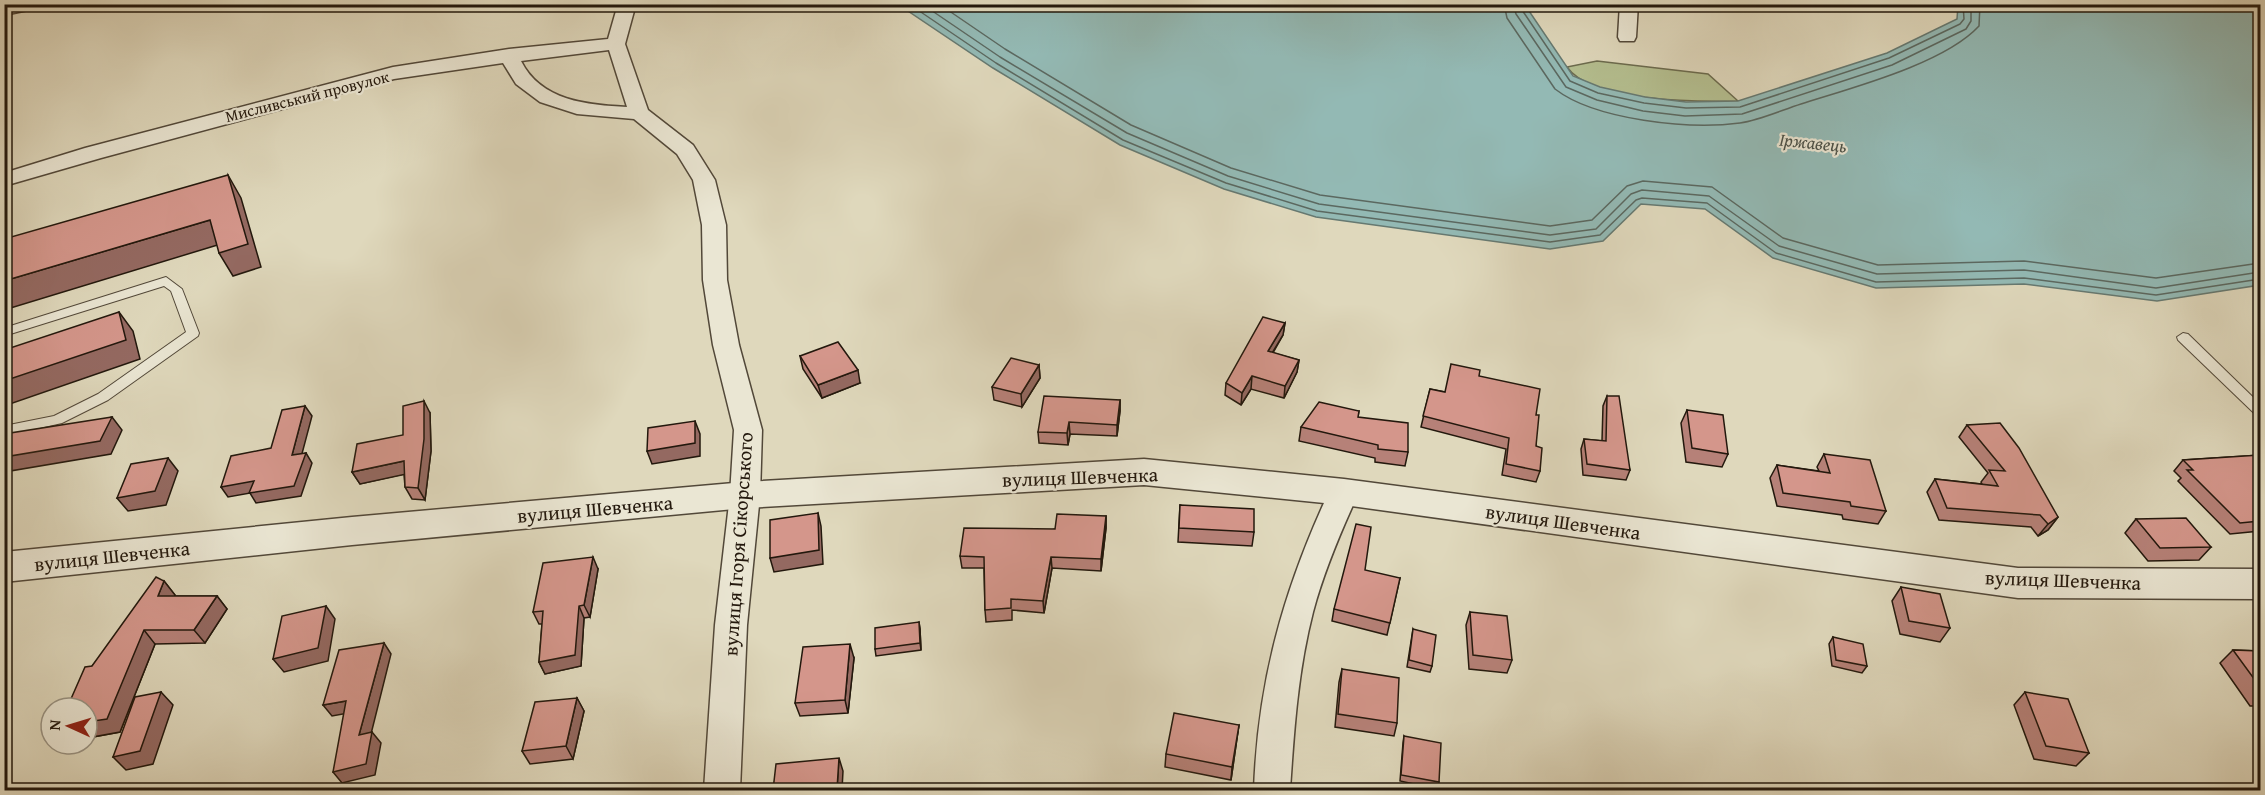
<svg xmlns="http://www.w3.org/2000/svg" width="2265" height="795" viewBox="0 0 2265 795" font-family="'Gentium Book Plus',serif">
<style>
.green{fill:#b4be8f;stroke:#6c6b4e;stroke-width:1.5}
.water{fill:#93b9b4;stroke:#667971;stroke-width:1.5}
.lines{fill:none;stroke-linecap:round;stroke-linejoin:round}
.shore{stroke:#5b6860;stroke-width:1.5}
.service-casing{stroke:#524839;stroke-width:2}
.minor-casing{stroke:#524839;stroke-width:3}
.tertiary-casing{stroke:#524839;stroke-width:3}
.service{fill:#eae6d3;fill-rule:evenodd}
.minor{fill:#eae6d3;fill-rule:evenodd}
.tertiary{fill:#eae6d3;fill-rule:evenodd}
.wall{fill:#b68178;stroke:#23180d;stroke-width:1.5}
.shaded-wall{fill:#946961;stroke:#23180d;stroke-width:1.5}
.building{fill:#d4968b;stroke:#23180d;stroke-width:1.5}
.labels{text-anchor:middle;stroke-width:4.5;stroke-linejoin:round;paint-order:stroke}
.far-street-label{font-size:16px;fill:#23180d;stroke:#eae6d3}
.far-water-label{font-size:18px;font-style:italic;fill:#4a5047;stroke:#eae6d3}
.street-label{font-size:20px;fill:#23180d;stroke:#eae6d3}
</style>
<rect width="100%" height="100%" fill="#dfd8bc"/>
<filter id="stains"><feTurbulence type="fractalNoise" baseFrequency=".00333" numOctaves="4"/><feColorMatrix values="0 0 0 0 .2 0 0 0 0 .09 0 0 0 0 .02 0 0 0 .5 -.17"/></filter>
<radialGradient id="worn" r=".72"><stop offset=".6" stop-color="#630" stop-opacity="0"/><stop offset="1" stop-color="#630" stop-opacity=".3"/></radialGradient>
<!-- green -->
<path class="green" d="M 1597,61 L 1708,74 L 1738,101 C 1698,102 1591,102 1567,67 Z"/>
<!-- water -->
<path class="water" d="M 899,5 L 1525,5 L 1573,76 L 1600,87 L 1645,97 L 1686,102 L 1738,101 L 1887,53 L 1957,19 L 1958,5 L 2260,5 L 2260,285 L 2157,301 L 2024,284 L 1876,288 L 1773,258 L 1705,209 L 1641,204 L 1603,241 L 1550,249 L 1316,217 L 1224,189 L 1120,145 L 993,68 Z"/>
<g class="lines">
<!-- shore -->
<g class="shore">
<path d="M 909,4 L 996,63 L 1123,140 L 1226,183 L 1317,211 L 1550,242 L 1600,235 L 1636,200 L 1642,198 L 1707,203 L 1776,253 L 1876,282 L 2024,278 L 2156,295 L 2260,279"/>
<path d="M 922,4 L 1000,57 L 1127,133 L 1228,176 L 1319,204 L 1550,235 L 1596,229 L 1631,194 L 1642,190 L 1709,196 L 1779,246 L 1877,274 L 2024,270 L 2156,288 L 2260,272"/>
<path d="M 939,4 L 1005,49 L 1131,125 L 1231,168 L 1320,195 L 1550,226 L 1592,220 L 1627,186 L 1643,181 L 1712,187 L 1783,238 L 1878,265 L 2024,261 L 2156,278 L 2260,263"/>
<path d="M 1504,4 L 1507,18 L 1555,89 C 1595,120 1690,130 1740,123 C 1760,120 1782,110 1801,104 C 1851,88 1944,64 1979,26 L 1980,4"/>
<path d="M 1513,4 L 1516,14 L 1566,87 L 1597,100 L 1643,111 L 1685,116 L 1742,114 L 1892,65 L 1966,29 L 1971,21 L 1971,4"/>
<path d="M 1521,4 L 1522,10 L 1570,81 L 1598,93 L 1644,103 L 1686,108 L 1740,107 L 1889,58 L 1960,24 L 1964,19 L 1963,4"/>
</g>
<defs>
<g id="service">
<path d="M 166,277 L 182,289 L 199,333 L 198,336 L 108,400 L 62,423 L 4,436 L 4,426 L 54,416 L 98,394 L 186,332 L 171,291 L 164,286 L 4,336 L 4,328 Z"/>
<path d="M 2183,333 L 2188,334 L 2260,404 L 2260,416 L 2255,414 L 2178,340 L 2177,337 Z"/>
</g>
<g id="minor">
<path d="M 4,4 L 41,4 L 38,8 L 4,15 Z"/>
<path d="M 613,4 L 631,4 L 634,11 L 625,44 L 648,110 L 693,145 L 715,180 L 726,225 L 727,280 L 739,345 L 762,430 L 760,495 L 747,625 L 740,790 L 704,790 L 715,625 L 730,495 L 734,430 L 713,345 L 703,280 L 702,225 L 693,180 L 677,154 L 634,119 L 577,114 L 540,102 L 516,84 L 503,63 L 394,79 L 101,158 L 4,186 L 4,173 L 85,148 L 393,67 L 509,49 L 608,39 L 616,11 ZM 609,50 L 627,107 C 587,105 541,101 521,61 Z"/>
<path d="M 1620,4 L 1638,4 L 1636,37 L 1634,41 L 1620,41 L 1618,37 Z"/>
<path d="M 1344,481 L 1354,484 L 1359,492 C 1341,531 1324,571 1313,612 C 1298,670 1294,730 1290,790 L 1254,790 C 1258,681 1283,591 1329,492 L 1334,484 Z"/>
</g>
<path id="tertiary" d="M 1144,459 L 1344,479 L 2018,568 L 2260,569 L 2260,599 L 2018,598 L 1344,505 L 1144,485 L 745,508 L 352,545 L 4,582 L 4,552 L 352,517 L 745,482 Z"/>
</defs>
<!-- service casing -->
<use href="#service" class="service-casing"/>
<!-- minor casing -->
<use href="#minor" class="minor-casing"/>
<!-- tertiary casing -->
<use href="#tertiary" class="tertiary-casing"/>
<!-- service -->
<use href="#service" class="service"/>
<!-- minor -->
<use href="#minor" class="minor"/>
<!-- tertiary -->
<use href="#tertiary" class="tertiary"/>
</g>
<!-- wall -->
<g class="wall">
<path d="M 1285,323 L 1283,335 L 1273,353 L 1299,360 L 1297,372 L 1284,398 L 1251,389 L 1241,405 L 1225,395 L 1226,383 Z"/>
<path d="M 800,356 L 860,383 L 822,398 L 803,369 Z"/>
<path d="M 1039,365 L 1040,378 L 1022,407 L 994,400 L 992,387 Z"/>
<path d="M 1479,376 L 1536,415 L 1536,446 L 1540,471 L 1536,482 L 1502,475 L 1506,449 L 1421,427 L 1430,389 L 1445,392 Z"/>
<path d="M 1607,396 L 1630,470 L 1626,480 L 1583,475 L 1581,449 L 1584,439 L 1602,441 L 1603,406 Z"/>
<path d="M 1120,400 L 1120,411 L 1117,436 L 1070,434 L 1068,445 L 1039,443 L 1038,432 Z"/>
<path d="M 1687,410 L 1728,454 L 1722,467 L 1686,462 L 1681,423 Z"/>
<path d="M 1359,411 L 1358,417 L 1408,452 L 1405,466 L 1375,462 L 1375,458 L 1299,441 L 1301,427 Z"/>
<path d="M 430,413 L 431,451 L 425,500 L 412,499 L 405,487 L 404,474 L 360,484 L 352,472 L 403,435 Z"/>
<path d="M 1967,425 L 2058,517 L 2048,530 L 2038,536 L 2031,527 L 1939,520 L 1927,492 L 1935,479 L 1982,484 L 1981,482 L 1988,473 L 1959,437 Z"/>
<path d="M 1824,454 L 1886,511 L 1878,524 L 1843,519 L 1842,515 L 1777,506 L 1770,478 L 1777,465 L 1819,471 L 1817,467 Z"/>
<path d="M 2260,455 L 2260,531 L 2230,534 L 2178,481 L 2181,478 L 2174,471 L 2183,460 Z"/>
<path d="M 1180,505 L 1254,532 L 1252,546 L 1178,542 Z"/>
<path d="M 1106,516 L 1106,528 L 1101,571 L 1052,568 L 1044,613 L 1012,610 L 1012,620 L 986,622 L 985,610 L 984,568 L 962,568 L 960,556 L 1055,529 Z"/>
<path d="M 2136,519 L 2211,547 L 2199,560 L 2148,561 L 2125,533 Z"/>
<path d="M 598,569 L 590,617 L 584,618 L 581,666 L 545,674 L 539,662 L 542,624 L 539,624 L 533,612 Z"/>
<path d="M 1400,578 L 1387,635 L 1332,621 L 1334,609 Z"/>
<path d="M 164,581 L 175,595 L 175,596 L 217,596 L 227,609 L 205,643 L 155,644 L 120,732 L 87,738 L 87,708 L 92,666 Z"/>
<path d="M 1901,587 L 1950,628 L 1940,642 L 1900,634 L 1892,601 Z"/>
<path d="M 1470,612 L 1512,660 L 1507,673 L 1469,669 L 1466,625 Z"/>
<path d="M 919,622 L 920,629 L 921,650 L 876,656 L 875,649 Z"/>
<path d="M 1413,629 L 1432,666 L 1430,672 L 1407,667 Z"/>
<path d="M 1833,637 L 1867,666 L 1862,673 L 1832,666 L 1829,644 Z"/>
<path d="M 2233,650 L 2260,651 L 2260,706 L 2250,706 L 2220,663 Z"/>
<path d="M 854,658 L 848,713 L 800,716 L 795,703 Z"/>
<path d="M 1342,669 L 1397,723 L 1394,736 L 1335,727 L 1339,682 Z"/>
<path d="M 2025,692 L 2089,753 L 2076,766 L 2034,759 L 2014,705 Z"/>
<path d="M 577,698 L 584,711 L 573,759 L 530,764 L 522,751 Z"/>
<path d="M 1239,725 L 1231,780 L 1165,767 L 1166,754 Z"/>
<path d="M 1404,736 L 1439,782 L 1437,789 L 1400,781 L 1403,743 Z"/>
</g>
<!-- shaded-wall -->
<g class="shaded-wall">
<path d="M 228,175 L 241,198 L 261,267 L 233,276 L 219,253 Z"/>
<path d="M 210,220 L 224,243 L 4,310 L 4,281 Z"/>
<path d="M 119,312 L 133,331 L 140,359 L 4,406 L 4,381 Z"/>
<path d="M 1285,323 L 1283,335 L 1266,363 L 1268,351 Z"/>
<path d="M 1299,360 L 1297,372 L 1284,398 L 1285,386 Z"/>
<path d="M 1039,365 L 1040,378 L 1022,407 L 1021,394 Z"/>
<path d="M 858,370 L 860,383 L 822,398 L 818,385 Z"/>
<path d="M 1252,376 L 1251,389 L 1241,405 L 1242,393 Z"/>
<path d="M 1120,400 L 1120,411 L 1117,436 L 1117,425 Z"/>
<path d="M 424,401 L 430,413 L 431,451 L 425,500 L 418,488 Z"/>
<path d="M 305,406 L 312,416 L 299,465 L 292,455 Z"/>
<path d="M 112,417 L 122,430 L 111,454 L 4,472 L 4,457 Z"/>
<path d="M 695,421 L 700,434 L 700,456 L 652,464 L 647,451 Z"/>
<path d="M 1069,422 L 1070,434 L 1068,445 L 1067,433 Z"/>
<path d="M 306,453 L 312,463 L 301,496 L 256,503 L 250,493 L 228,497 L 221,487 Z"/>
<path d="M 168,458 L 178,471 L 166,505 L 128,511 L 117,498 Z"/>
<path d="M 404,461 L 411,473 L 360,484 L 352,472 Z"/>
<path d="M 818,513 L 821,526 L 823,564 L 774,572 L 770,558 Z"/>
<path d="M 1106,516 L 1106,528 L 1101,571 L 1101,559 Z"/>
<path d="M 2058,517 L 2048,530 L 2038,536 L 2048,524 Z"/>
<path d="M 593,557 L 598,569 L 590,617 L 584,605 Z"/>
<path d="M 1051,557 L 1052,568 L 1044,613 L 1043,601 Z"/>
<path d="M 164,581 L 175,595 L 169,609 L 158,596 Z"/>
<path d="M 217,596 L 227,609 L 205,643 L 194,630 Z"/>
<path d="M 326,606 L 335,619 L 328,661 L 284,672 L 273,659 Z"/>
<path d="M 579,606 L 584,618 L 581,666 L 545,674 L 539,662 Z"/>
<path d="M 919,622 L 920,629 L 921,650 L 920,643 Z"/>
<path d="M 144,630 L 155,644 L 120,732 L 87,738 L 87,722 Z"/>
<path d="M 384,643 L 391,654 L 368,746 L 359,735 Z"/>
<path d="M 850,644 L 854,658 L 848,713 L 845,700 Z"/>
<path d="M 161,692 L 173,705 L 153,764 L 126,770 L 113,757 Z"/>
<path d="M 577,698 L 584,711 L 573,759 L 566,746 Z"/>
<path d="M 346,701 L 354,712 L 332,716 L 323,705 Z"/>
<path d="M 1239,725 L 1237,738 L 1231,780 L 1232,767 Z"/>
<path d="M 372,732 L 381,743 L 375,775 L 342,783 L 333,772 Z"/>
<path d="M 839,758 L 843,771 L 842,790 L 838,790 L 837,789 Z"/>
</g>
<!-- building -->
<g class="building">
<path d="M 228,175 L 248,244 L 219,253 L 210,220 L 4,281 L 4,239 Z"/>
<path d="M 119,312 L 126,340 L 4,381 L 4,350 Z"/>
<path d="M 1263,317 L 1285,323 L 1268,351 L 1299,360 L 1285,386 L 1252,376 L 1242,393 L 1226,383 Z"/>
<path d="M 838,342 L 858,370 L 818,385 L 800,356 Z"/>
<path d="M 1011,358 L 1039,365 L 1021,394 L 992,387 Z"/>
<path d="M 1451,364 L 1480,370 L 1479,376 L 1540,389 L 1536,415 L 1539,415 L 1536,446 L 1542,448 L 1540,471 L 1506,464 L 1509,438 L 1423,416 L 1430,389 L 1445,392 Z"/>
<path d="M 1044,396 L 1120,400 L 1117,425 L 1069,422 L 1067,433 L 1038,432 Z"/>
<path d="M 1607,396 L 1619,396 L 1630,470 L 1587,464 L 1584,439 L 1606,441 Z"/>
<path d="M 424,401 L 424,439 L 418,488 L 405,487 L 404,461 L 352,472 L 357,444 L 403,435 L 403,406 Z"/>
<path d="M 1319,402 L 1359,411 L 1358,417 L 1408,423 L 1408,452 L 1378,449 L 1378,445 L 1301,427 Z"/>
<path d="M 305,406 L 292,455 L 306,453 L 294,486 L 249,493 L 254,481 L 221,487 L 231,456 L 271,448 L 282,410 Z"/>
<path d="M 1687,410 L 1723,415 L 1728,454 L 1692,448 Z"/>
<path d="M 112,417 L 100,441 L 4,457 L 4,434 Z"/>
<path d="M 695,421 L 695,443 L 647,451 L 648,428 Z"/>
<path d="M 2000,423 L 2019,448 L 2058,517 L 2048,524 L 2040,515 L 1947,508 L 1935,479 L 1998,486 L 1989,470 L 2005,471 L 1967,425 Z"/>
<path d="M 1824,454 L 1870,460 L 1886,511 L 1851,506 L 1850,502 L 1783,493 L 1777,465 L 1830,473 Z"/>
<path d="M 2260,455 L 2260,521 L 2240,523 L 2187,470 L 2193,470 L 2183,460 Z"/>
<path d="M 168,458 L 155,491 L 117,498 L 131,464 Z"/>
<path d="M 1180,505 L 1254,509 L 1254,532 L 1179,528 Z"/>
<path d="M 818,513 L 819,550 L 770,558 L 770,520 Z"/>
<path d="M 1057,514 L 1106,516 L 1101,559 L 1051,557 L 1043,601 L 1011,599 L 1011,608 L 985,610 L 984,557 L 960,556 L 964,528 L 1055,529 Z"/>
<path d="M 2186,518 L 2211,547 L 2160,548 L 2136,519 Z"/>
<path d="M 1356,524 L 1371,527 L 1365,570 L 1400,578 L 1390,623 L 1334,609 Z"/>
<path d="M 593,557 L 584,605 L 579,606 L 575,655 L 539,662 L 543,611 L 533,612 L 543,563 Z"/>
<path d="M 156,577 L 164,581 L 158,596 L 217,596 L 194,630 L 144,630 L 107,719 L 87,722 L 87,708 L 67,708 L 85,667 L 92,666 Z"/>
<path d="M 1901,587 L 1940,594 L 1950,628 L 1909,621 Z"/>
<path d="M 326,606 L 318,648 L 273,659 L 282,616 Z"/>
<path d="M 1470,612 L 1507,616 L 1512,660 L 1473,655 Z"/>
<path d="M 919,622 L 920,643 L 875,649 L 875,628 Z"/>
<path d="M 1413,629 L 1436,635 L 1432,666 L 1409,660 Z"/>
<path d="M 1833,637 L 1863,644 L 1867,666 L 1836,660 Z"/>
<path d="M 384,643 L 359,735 L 372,732 L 366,764 L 333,772 L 346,701 L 323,705 L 339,650 Z"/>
<path d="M 850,644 L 845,700 L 795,703 L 803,647 Z"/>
<path d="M 2233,650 L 2260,651 L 2260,687 Z"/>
<path d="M 1342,669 L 1399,678 L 1397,723 L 1338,714 Z"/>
<path d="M 161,692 L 140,751 L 113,757 L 135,697 Z"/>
<path d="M 2025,692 L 2068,699 L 2089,753 L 2046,746 Z"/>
<path d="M 577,698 L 566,746 L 522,751 L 535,702 Z"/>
<path d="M 1174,713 L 1239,725 L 1232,767 L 1166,754 Z"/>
<path d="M 1404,736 L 1441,743 L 1439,782 L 1401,775 Z"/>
<path d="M 839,758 L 837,789 L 820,790 L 773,790 L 776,764 Z"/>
<path d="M 1395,786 L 1416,789 L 1416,790 L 1394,790 Z"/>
</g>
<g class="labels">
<!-- far-street labels -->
<g class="far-street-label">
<text transform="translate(307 96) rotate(-14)" y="6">Мисливський провулок</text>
</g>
<!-- far-water labels -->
<g class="far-water-label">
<text transform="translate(1813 143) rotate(6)" y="6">Іржавець</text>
</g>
<!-- street labels -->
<g class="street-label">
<text transform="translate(1080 477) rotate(-2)" y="7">вулиця Шевченка</text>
<text transform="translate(595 509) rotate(-5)" y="7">вулиця Шевченка</text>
<text transform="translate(1563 522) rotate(8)" y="7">вулиця Шевченка</text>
<text transform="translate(738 544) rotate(-86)" y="7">вулиця Ігоря Сікорського</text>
<text transform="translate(112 556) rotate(-6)" y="7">вулиця Шевченка</text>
<text transform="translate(2063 580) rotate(2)" y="7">вулиця Шевченка</text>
</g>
</g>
<!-- margin -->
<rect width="2265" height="795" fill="none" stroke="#dfd8bc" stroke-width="24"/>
<rect x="6" y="6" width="2253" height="783" fill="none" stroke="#23180d" stroke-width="3"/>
<rect x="12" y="12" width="2241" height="771" fill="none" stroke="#23180d" stroke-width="1.5"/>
<!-- north arrow -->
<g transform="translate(69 726) rotate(274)"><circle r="28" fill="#eae6d3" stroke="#9a9484" stroke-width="1.5"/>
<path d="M0-4.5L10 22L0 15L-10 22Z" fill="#8f2418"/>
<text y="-9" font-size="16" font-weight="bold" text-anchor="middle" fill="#23180d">N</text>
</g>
<rect width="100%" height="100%" filter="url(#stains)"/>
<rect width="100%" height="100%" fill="url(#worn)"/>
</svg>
